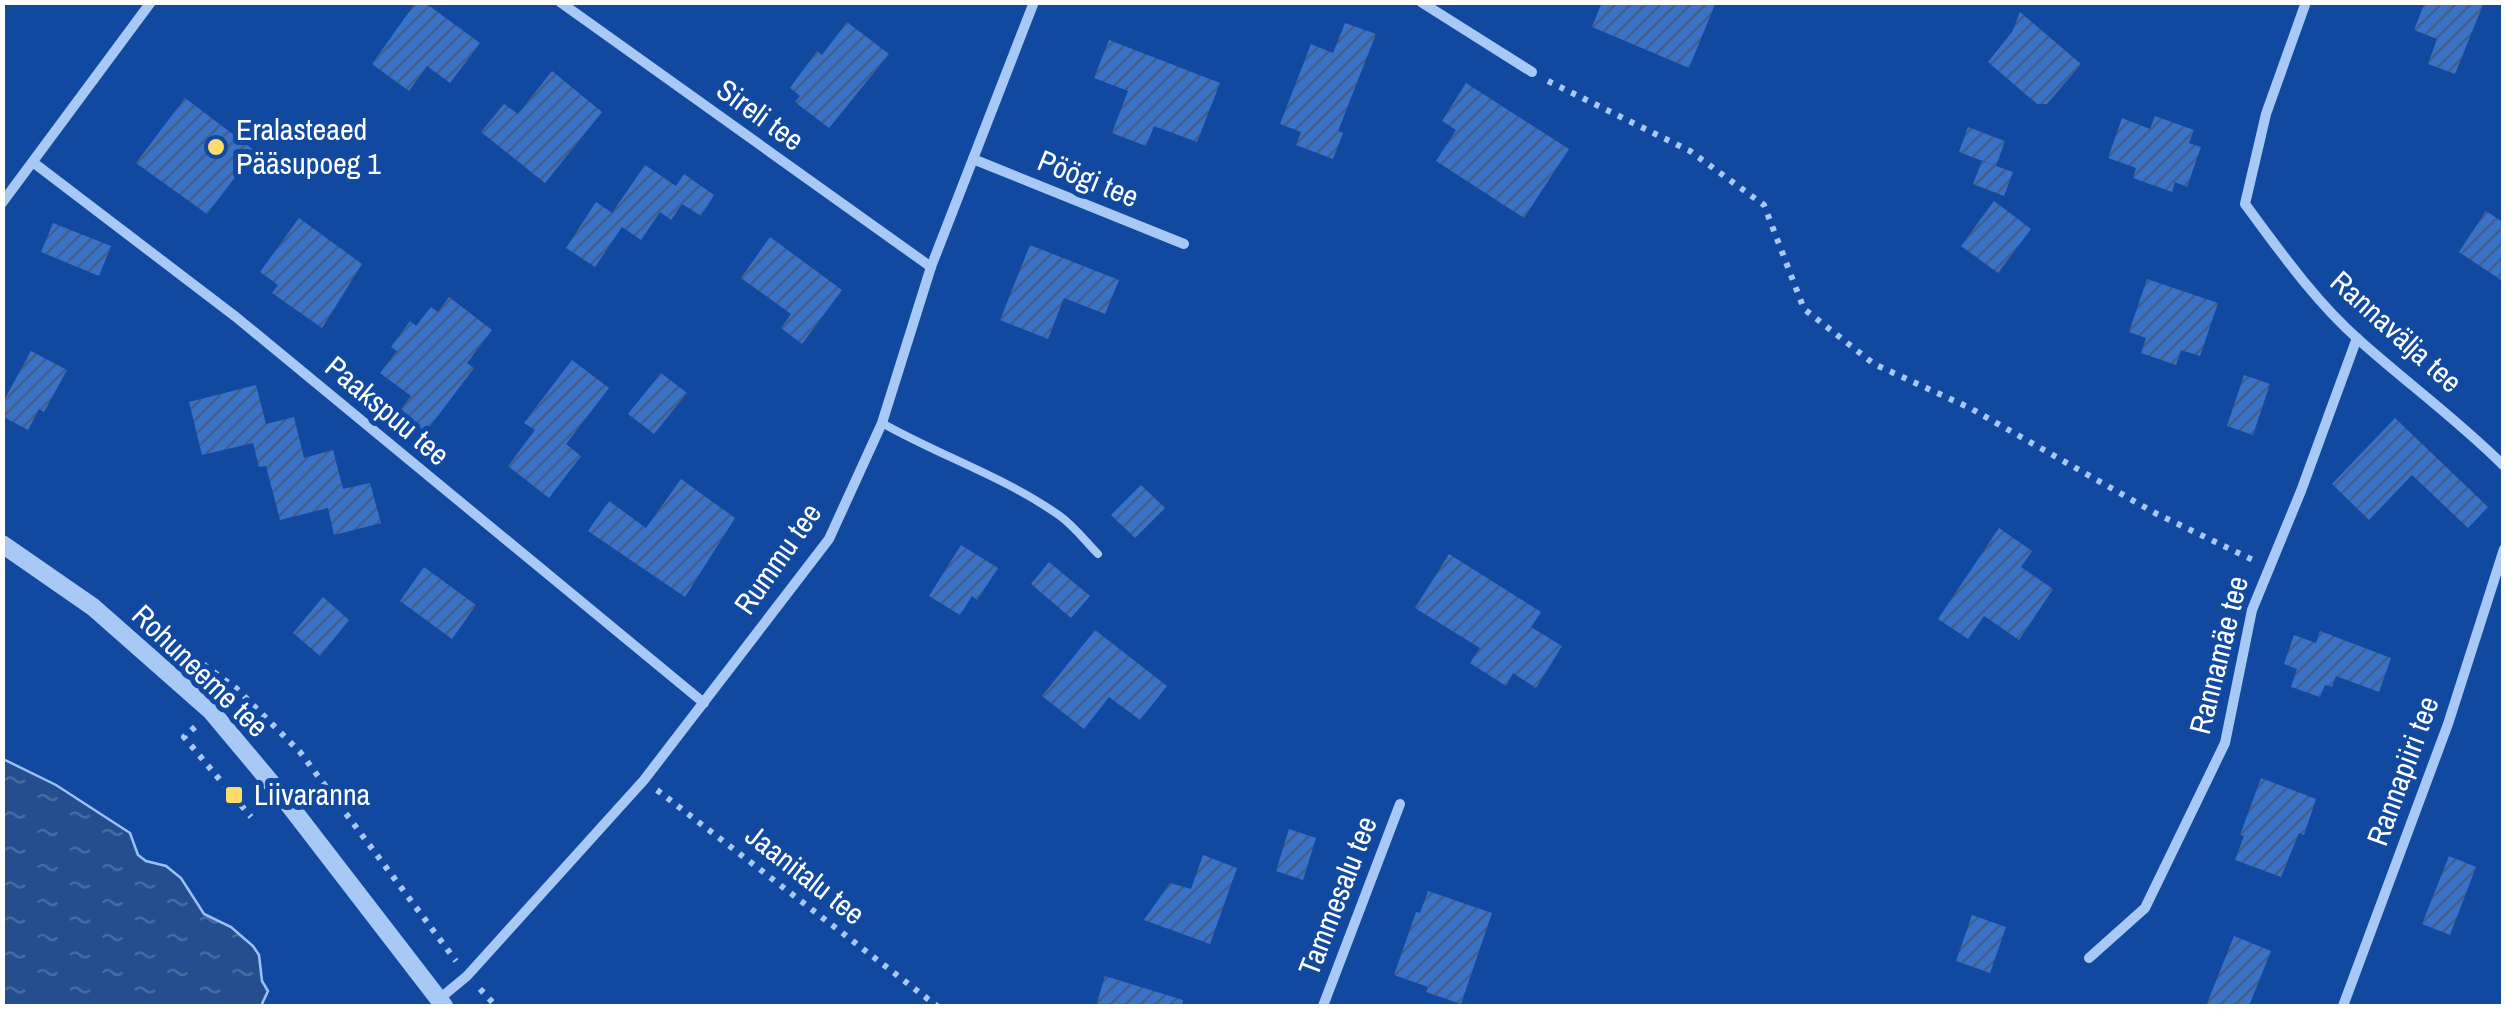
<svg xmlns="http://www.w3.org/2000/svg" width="2506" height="1009" viewBox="0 0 2506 1009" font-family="'Archivo Narrow',sans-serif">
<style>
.water{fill:url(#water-ripples);stroke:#9ac2f8;stroke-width:2.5}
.building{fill:url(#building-hatch)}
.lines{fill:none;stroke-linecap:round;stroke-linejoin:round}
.path{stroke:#a8c8f5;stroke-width:6;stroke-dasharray:5 8;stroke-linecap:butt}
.service{stroke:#a8c8f5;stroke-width:8}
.minor{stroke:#a8c8f5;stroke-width:10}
.tertiary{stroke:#a8c8f5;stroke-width:18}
.poi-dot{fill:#ffdb6c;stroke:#1149a0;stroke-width:4}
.labels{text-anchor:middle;stroke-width:10;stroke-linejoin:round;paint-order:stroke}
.street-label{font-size:30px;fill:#fff;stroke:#1149a0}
.poi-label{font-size:30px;fill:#fff;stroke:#1149a0;text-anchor:start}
</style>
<defs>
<pattern id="water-ripples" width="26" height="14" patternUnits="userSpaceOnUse" patternTransform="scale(2.5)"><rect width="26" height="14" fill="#254e8f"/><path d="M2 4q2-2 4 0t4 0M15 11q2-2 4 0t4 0" fill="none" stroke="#4669a0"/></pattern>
<pattern id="building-hatch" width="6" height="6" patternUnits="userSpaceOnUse" patternTransform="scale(2.5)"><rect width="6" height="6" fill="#3972c7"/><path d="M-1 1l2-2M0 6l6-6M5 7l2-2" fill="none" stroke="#425f8a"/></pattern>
</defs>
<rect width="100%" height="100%" fill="#1149a0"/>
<!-- water -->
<path class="water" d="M 3,759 L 56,785 L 130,833 L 138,855 L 146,861 L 166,866 L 181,878 L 204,914 L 231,927 L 253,946 L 259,955 L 262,981 L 268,991 L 261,1006 L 3,1006 Z"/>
<!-- building -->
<g class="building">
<path d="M 416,2 L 424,2 L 480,43 L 450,83 L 427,66 L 409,91 L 372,64 Z"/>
<path d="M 1602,2 L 1716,2 L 1689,68 L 1592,27 Z"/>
<path d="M 2425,2 L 2484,2 L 2455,74 L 2428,64 L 2437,39 L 2414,30 Z"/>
<path d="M 2020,12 L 2081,64 L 2047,104 L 2037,104 L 1988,62 L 2012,32 Z"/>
<path d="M 847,22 L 889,54 L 829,128 L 795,102 L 800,96 L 790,88 L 817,51 L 822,55 Z"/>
<path d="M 1345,23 L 1376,34 L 1338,131 L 1343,133 L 1333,159 L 1296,145 L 1301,132 L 1280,124 L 1311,44 L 1333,53 Z"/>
<path d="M 1109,40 L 1220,83 L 1197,142 L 1154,126 L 1146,146 L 1112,133 L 1128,91 L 1094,78 Z"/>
<path d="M 552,71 L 602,112 L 545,183 L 481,132 L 504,104 L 518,114 Z"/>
<path d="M 1466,83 L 1569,149 L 1524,218 L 1436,161 L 1456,130 L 1442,121 Z"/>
<path d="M 185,98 L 255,151 L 207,214 L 136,163 Z"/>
<path d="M 2155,116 L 2194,130 L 2189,143 L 2201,147 L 2187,187 L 2175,182 L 2172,192 L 2133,178 L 2136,168 L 2108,158 L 2122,118 L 2150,129 Z"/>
<path d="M 1968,127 L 2005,141 L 1996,166 L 1959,152 Z"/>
<path d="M 1982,161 L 2013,172 L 2004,196 L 1973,184 Z"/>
<path d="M 645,165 L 676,186 L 684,174 L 714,195 L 701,216 L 682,204 L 671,220 L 660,212 L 641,240 L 622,227 L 595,267 L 566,248 L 596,202 L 612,213 Z"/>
<path d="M 1994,201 L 2031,229 L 1998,273 L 1961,246 Z"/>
<path d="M 2486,211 L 2504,223 L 2504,282 L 2459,252 Z"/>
<path d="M 299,218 L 362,264 L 322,328 L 272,293 L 278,285 L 260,272 Z"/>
<path d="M 53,223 L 111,246 L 99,276 L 41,252 Z"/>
<path d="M 770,237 L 842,290 L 802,344 L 781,328 L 791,314 L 741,278 Z"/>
<path d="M 1030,245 L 1119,280 L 1105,314 L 1064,298 L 1048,339 L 1000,320 Z"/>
<path d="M 2147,279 L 2218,303 L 2200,356 L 2181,350 L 2176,365 L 2141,353 L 2146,338 L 2129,332 Z"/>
<path d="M 449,297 L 492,330 L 467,363 L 474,368 L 425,433 L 398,413 L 411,396 L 380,373 L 397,351 L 391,347 L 410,321 L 416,326 L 431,307 L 438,312 Z"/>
<path d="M 31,351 L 67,370 L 44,412 L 39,409 L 28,430 L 2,416 L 2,404 Z"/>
<path d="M 572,360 L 609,388 L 566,444 L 581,456 L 549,498 L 508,466 L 535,430 L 524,423 Z"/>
<path d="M 661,373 L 687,393 L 654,434 L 628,414 Z"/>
<path d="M 2244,375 L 2270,384 L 2253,435 L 2227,426 Z"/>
<path d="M 256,385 L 266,424 L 294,417 L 304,458 L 333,450 L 343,489 L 370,483 L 381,523 L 334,535 L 328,508 L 280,520 L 266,466 L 259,467 L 253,443 L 202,455 L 189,402 Z"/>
<path d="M 2395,418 L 2488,507 L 2468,528 L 2412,475 L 2369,520 L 2332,484 Z"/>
<path d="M 681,479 L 735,518 L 685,597 L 588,531 L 609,501 L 646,528 Z"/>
<path d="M 1141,485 L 1165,508 L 1135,538 L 1111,515 Z"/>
<path d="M 1999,528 L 2032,551 L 2021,567 L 2053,589 L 2019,640 L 1984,616 L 1968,639 L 1938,619 Z"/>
<path d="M 961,545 L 998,568 L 977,600 L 972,596 L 960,615 L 929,596 Z"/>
<path d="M 1449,554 L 1541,612 L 1531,627 L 1562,646 L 1536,688 L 1513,673 L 1506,686 L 1470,663 L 1480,648 L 1415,608 Z"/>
<path d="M 1049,562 L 1090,596 L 1071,618 L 1031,584 Z"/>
<path d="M 424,567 L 476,605 L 452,639 L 400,601 Z"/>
<path d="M 323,597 L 349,620 L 320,656 L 293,633 Z"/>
<path d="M 1095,630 L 1167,686 L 1140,720 L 1109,697 L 1084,729 L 1042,696 Z"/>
<path d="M 2320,631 L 2391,658 L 2379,692 L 2336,676 L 2332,687 L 2325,685 L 2320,697 L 2291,687 L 2297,669 L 2284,664 L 2294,635 L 2316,643 Z"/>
<path d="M 2261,778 L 2316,799 L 2304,835 L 2299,833 L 2281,877 L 2235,860 L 2244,836 L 2240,835 Z"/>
<path d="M 1289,829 L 1316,838 L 1303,880 L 1276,871 Z"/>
<path d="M 1203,855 L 1237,868 L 1210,944 L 1144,920 L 1170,883 L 1191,889 Z"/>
<path d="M 2449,856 L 2476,867 L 2450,935 L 2422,924 Z"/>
<path d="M 1428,891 L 1492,913 L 1461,1004 L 1426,992 L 1428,987 L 1394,975 L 1416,912 L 1420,913 Z"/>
<path d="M 1972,915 L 2006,927 L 1990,973 L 1956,961 Z"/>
<path d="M 2234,936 L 2271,951 L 2249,1006 L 2206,1006 Z"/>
<path d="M 1105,976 L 1183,1000 L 1182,1006 L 1096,1006 Z"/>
</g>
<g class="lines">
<!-- path -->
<g class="path">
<path d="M 1548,81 L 1690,151 L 1764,205 L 1804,309 L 1874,364 L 1970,408 L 2155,513 L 2253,560"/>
<path d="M 182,649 L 237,689 L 300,752 L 456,961"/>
<path d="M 195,727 L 184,737 L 251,817"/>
<path d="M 657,790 L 937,1006"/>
<path d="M 480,989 L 496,1006"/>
</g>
<!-- service -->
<path class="service" d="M 882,423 C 940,456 1005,477 1060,516 C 1074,526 1086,542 1098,554"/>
<!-- minor -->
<g class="minor">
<path d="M 560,2 L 931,267"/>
<path d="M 1421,2 L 1532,72"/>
<path d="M 2306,2 L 2266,114 L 2245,204 C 2280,251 2314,300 2359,340 C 2407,383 2458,420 2504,466"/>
<path d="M 973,159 L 1184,244"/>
<path d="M 34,163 L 236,317 L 704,703"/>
<path d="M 2,203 L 151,2"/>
<path d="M 2089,958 L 2145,908 L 2225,743 L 2252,610 L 2301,491 L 2357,338"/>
<path d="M 438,1000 L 467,976 L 644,780 L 829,539 L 882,423 L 931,267 L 1034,2"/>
<path d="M 1323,1006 L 1400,804"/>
<path d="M 2343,1006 L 2448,724 L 2504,549"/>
</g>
<!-- tertiary -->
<path class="tertiary" d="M 2,544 L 93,607 L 211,711 L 283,797 L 444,1006"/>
</g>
<!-- markers -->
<g class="poi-dot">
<circle cx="216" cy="147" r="10"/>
<rect x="224" y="785" width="20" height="20" rx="5"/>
</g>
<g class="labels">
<!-- street labels -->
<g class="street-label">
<text transform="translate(760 115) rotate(36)" y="10">Sireli tee</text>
<text transform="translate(1088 179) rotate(22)" y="10">Pöögi tee</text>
<text transform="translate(2396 332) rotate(42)" y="10">Rannavälja tee</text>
<text transform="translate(387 411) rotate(40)" y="10">Paakspuu tee</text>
<text transform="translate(778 559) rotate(-55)" y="10">Rummu tee</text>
<text transform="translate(2219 655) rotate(-76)" y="10">Rannamäe tee</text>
<text transform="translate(200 671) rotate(44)" y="10">Rohuneeme tee</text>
<text transform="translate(2403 771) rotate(-70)" y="10">Rannapiiri tee</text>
<text transform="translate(805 875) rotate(38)" y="10">Jaanitalu tee</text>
<text transform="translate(1338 896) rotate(-69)" y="10">Tammesalu tee</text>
</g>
<!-- poi labels -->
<g class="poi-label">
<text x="236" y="140">Eralasteaed<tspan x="236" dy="34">Pääsupoeg 1</tspan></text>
<text x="254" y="805">Liivaranna</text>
</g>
</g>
<!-- border -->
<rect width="2506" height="1009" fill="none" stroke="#ffffff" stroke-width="10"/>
</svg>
